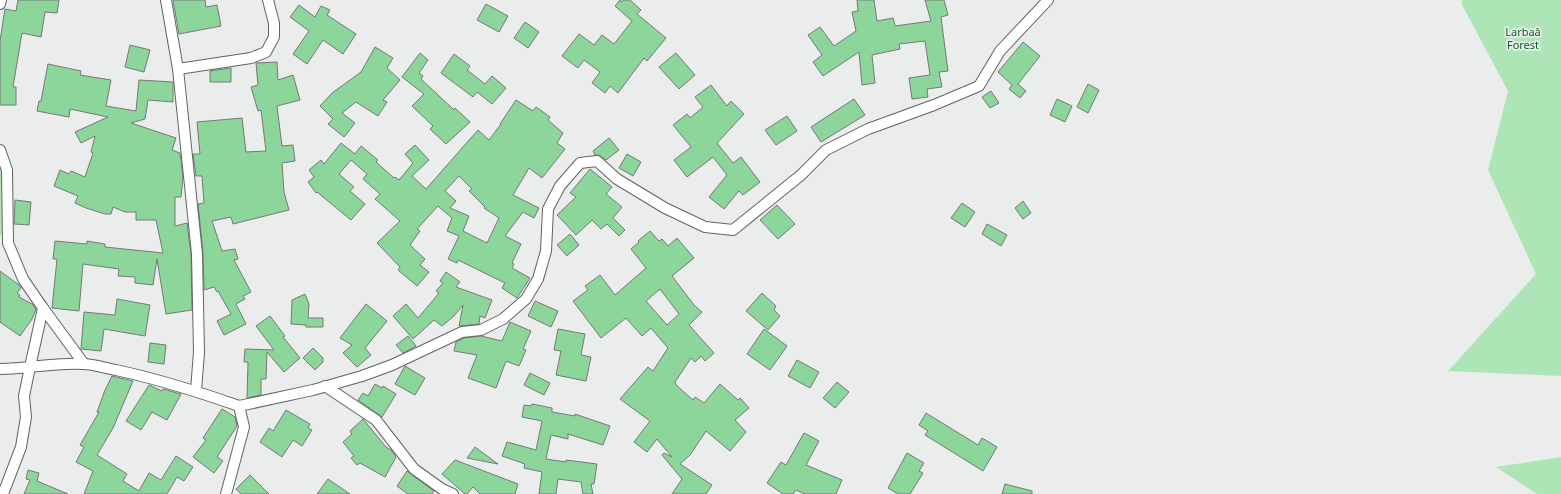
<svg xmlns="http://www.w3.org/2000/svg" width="1561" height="494" viewBox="0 0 1561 494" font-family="'Noto Sans',sans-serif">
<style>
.green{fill:#aee5b7}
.building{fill:#8dd69b;stroke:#767876;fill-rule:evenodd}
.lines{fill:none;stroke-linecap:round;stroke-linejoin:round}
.street-casing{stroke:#616361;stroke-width:12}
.street{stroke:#fff;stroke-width:10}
.labels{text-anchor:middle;stroke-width:3.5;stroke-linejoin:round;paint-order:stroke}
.park-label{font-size:11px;fill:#0e602b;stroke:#eaedeb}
</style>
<rect width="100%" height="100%" fill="#eaedeb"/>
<!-- green -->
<g class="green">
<path d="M 1462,0 L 1561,0 L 1561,376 L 1448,371 L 1536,274 L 1488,170 L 1508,91 L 1462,5 Z"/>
<path d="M 0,160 L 3,188 L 3,232 L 0,236 Z"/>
<path d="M 1561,457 L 1561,494 L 1537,494 L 1496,467 Z"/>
</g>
<!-- building -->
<g class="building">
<path d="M 18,0 L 59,0 L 57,13 L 45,12 L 41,37 L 22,33 L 13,87 L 16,87 L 16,105 L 0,105 L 0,41 L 5,9 L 16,11 Z"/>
<path d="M 173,0 L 205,0 L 206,7 L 217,5 L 221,26 L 179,34 Z"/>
<path d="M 620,0 L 621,2 L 623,0 L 630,0 L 641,10 L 637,14 L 666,38 L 647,61 L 644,58 L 618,93 L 610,86 L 605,93 L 592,83 L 600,72 L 584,60 L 578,68 L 562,56 L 579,34 L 594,45 L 602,35 L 614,44 L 632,21 L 615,6 Z"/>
<path d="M 857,0 L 874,0 L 877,21 L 893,18 L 895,26 L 931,21 L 925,0 L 944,0 L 948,15 L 941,17 L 948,71 L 939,72 L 942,87 L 927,89 L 928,97 L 912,99 L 909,78 L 930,75 L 925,41 L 899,44 L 900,49 L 872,55 L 875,83 L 862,85 L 859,52 L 823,76 L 813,62 L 822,55 L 808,35 L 820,27 L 834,46 L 856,31 L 852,12 L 858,11 Z"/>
<path d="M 486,4 L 508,16 L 499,32 L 477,20 Z"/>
<path d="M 299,5 L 315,17 L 321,6 L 330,10 L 327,15 L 356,34 L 343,54 L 323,40 L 307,64 L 293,54 L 309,31 L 290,17 Z"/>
<path d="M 525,22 L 539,32 L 528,48 L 514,38 Z"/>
<path d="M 1023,42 L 1040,56 L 1018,84 L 1026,91 L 1020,98 L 1009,89 L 1012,85 L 998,72 Z"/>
<path d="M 130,45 L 150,50 L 144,72 L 125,67 Z"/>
<path d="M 375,47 L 393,58 L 387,68 L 400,80 L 383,100 L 387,102 L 378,116 L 356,102 L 342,113 L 355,123 L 344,137 L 328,124 L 333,119 L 320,106 L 332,93 L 361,72 Z"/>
<path d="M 420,53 L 428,60 L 419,73 L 423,76 L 421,79 L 454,110 L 455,108 L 470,122 L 446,144 L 430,129 L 433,126 L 412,106 L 424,94 L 402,77 Z"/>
<path d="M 676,53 L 695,75 L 679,89 L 659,67 Z"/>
<path d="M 454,54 L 470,66 L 467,70 L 485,84 L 492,76 L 506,88 L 492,104 L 477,92 L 473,97 L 441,73 Z"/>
<path d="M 277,62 L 278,80 L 293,75 L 300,100 L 277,106 L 282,146 L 293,145 L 295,161 L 282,163 L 284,192 L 289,210 L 233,224 L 231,217 L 212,221 L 222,251 L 235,249 L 238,259 L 234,260 L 251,292 L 243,296 L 245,299 L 236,304 L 246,324 L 224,335 L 217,321 L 231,314 L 218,291 L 217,292 L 214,287 L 204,290 L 203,253 L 198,204 L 204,203 L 202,176 L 196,176 L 193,154 L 200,154 L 197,122 L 242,118 L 246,152 L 266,151 L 261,110 L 258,111 L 251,87 L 258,85 L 256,63 Z"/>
<path d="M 48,64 L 81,71 L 80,75 L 111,80 L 106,106 L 136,111 L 139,80 L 173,82 L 173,102 L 148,100 L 145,119 L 131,123 L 176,138 L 172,150 L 180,153 L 183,177 L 181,197 L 175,197 L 175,226 L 187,223 L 191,254 L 192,310 L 166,314 L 157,259 L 153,285 L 135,283 L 135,277 L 118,276 L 119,269 L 83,264 L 79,311 L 52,308 L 57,259 L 53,259 L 55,241 L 87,244 L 87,241 L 105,244 L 105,247 L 163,253 L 156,220 L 136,220 L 136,212 L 125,212 L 113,207 L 111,214 L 105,214 L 86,208 L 75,203 L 78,196 L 54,186 L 60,170 L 69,174 L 71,171 L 85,177 L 93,153 L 91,152 L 95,136 L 81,143 L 75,132 L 108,117 L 70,109 L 69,117 L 37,111 L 39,101 L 41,101 Z"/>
<path d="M 231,68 L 231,82 L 210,82 L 210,71 Z"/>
<path d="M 1088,84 L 1099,90 L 1088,113 L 1077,107 Z"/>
<path d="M 711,85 L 727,106 L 731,101 L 744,114 L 717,143 L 733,163 L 741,157 L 760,182 L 743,195 L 739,191 L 724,209 L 709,197 L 727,175 L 713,157 L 687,177 L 674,160 L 691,147 L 673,125 L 687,114 L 690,118 L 703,107 L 695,97 Z"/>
<path d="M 991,91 L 999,103 L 990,108 L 982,97 Z"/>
<path d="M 854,99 L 865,115 L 821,142 L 811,127 Z"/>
<path d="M 1057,99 L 1072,106 L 1065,122 L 1050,115 Z"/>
<path d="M 516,100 L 533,111 L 536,107 L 550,117 L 548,120 L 563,133 L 557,143 L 565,149 L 542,178 L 529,168 L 513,195 L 539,208 L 534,218 L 523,212 L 505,236 L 521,244 L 512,263 L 514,264 L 512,268 L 530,278 L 517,298 L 502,288 L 505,283 L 458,260 L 457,263 L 448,259 L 459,236 L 447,231 L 452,218 L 438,206 L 417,229 L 420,231 L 410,245 L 425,259 L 420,265 L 429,272 L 417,286 L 398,270 L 400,267 L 377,243 L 400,221 L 375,199 L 380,194 L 363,179 L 367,174 L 351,160 L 339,174 L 354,187 L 350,191 L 365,204 L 351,220 L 317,192 L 316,193 L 308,182 L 314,177 L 309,170 L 321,160 L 324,164 L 341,143 L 355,154 L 361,146 L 378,160 L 376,162 L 394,178 L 395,177 L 399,180 L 413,163 L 405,154 L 415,145 L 429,160 L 412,176 L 426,189 L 478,130 L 489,140 L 501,124 L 500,124 ZM 459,176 L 472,189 L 469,191 L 485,207 L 484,208 L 499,218 L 487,243 L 463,231 L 469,216 L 450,208 L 456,201 L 445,191 Z"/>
<path d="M 787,116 L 797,131 L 776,145 L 765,130 Z"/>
<path d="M 609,138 L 619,150 L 606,160 L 599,155 L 595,155 L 593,151 Z"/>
<path d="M 627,154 L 641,162 L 633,176 L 619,168 Z"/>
<path d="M 590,169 L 612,187 L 606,194 L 622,207 L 613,218 L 625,230 L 619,236 L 607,224 L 601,229 L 592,220 L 576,235 L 557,215 L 576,197 L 570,193 Z"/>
<path d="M 15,200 L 31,202 L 29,225 L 14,224 Z"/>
<path d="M 1023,201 L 1031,213 L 1023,219 L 1015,208 Z"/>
<path d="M 962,203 L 975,212 L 965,227 L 951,218 Z"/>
<path d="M 777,205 L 795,224 L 778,239 L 760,220 Z"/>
<path d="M 987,224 L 1007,235 L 1001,246 L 982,234 Z"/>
<path d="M 650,231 L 659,241 L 662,239 L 668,246 L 677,238 L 694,258 L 672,276 L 694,305 L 702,312 L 689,325 L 714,353 L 705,361 L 701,356 L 695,362 L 691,358 L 675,382 L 676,385 L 693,400 L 695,397 L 704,403 L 720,384 L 738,400 L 740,398 L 749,408 L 735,420 L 746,432 L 730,451 L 706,431 L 690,455 L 680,464 L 712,485 L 706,494 L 672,494 L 682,479 L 662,455 L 664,453 L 672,457 L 657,439 L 647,452 L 634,442 L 650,421 L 620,399 L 648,367 L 653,371 L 668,348 L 651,328 L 642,336 L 626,318 L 601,338 L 573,301 L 588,290 L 585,286 L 600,275 L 615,295 L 645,269 L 646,268 L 631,249 L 639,242 L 638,241 ZM 660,289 L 679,314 L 667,325 L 646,301 Z"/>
<path d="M 570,234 L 579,245 L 567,256 L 557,245 Z"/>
<path d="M 0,271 L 19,285 L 21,288 L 17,293 L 20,295 L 19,297 L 32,304 L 36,309 L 32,319 L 20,336 L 0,322 Z"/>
<path d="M 446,272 L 460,282 L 456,287 L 492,300 L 485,318 L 480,316 L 479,324 L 459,326 L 463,305 L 454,316 L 442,326 L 434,320 L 413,339 L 393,316 L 406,304 L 418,318 L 439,293 L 436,291 L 443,283 L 440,281 Z"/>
<path d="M 762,293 L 776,306 L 774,310 L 780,316 L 768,330 L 746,311 Z"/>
<path d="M 305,294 L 309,304 L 308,318 L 323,318 L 323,327 L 306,327 L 306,325 L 291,324 L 292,300 Z"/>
<path d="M 117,299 L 150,305 L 145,336 L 104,329 L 101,351 L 81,349 L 84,312 L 115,315 Z"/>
<path d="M 535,301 L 558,311 L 551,327 L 528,316 Z"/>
<path d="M 366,304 L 387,321 L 365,348 L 371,355 L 357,367 L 343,353 L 352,345 L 340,338 Z"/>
<path d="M 270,316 L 285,336 L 283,337 L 300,358 L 284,372 L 267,352 L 266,379 L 261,379 L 261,395 L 247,398 L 248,362 L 244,362 L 245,349 L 274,350 L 256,326 Z"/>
<path d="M 510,322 L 531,331 L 523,349 L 526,350 L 519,366 L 506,361 L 496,388 L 468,378 L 477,355 L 454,351 L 456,342 L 464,338 L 481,336 L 502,341 Z"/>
<path d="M 558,329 L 585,334 L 581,355 L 591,357 L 586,381 L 556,375 L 561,351 L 554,350 Z"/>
<path d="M 764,329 L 787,346 L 770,370 L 747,354 Z"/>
<path d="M 408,336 L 416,346 L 403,353 L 396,345 Z"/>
<path d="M 150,343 L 166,345 L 164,364 L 148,362 Z"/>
<path d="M 313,348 L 323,358 L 323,362 L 315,370 L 303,358 Z"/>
<path d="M 797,360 L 819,372 L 810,388 L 788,376 Z"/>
<path d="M 405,366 L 425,378 L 415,395 L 395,384 Z"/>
<path d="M 530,373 L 550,383 L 544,395 L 524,385 Z"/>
<path d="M 112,376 L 133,381 L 113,428 L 97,455 L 127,474 L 123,481 L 139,491 L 149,473 L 161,480 L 176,456 L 193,467 L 184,481 L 177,477 L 167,494 L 84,494 L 93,471 L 76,462 L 84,447 L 80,445 L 99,412 L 97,412 L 105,390 Z"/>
<path d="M 837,382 L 849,392 L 835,408 L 823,398 Z"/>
<path d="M 375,384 L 382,388 L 383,386 L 396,394 L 382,417 L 358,400 L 363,393 L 368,396 Z"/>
<path d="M 149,385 L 162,391 L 163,389 L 181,394 L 167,420 L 152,412 L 141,430 L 126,421 Z"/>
<path d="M 532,404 L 552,408 L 552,412 L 575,416 L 575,414 L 610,426 L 603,445 L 568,434 L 568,439 L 551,435 L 546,459 L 566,462 L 566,460 L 597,464 L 594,484 L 591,484 L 593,494 L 583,494 L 581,482 L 558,479 L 556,494 L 539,494 L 542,472 L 524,468 L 525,464 L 502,456 L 507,442 L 536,450 L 542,421 L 522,417 L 524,405 L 531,406 Z"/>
<path d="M 222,409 L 235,417 L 237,426 L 217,457 L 223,461 L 214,473 L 193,457 L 206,440 L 203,438 Z"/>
<path d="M 286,410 L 310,424 L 308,428 L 312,430 L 302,446 L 293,440 L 282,457 L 260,442 L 269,428 L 273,431 Z"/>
<path d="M 926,413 L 978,445 L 982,438 L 997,447 L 983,471 L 925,435 L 928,431 L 919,425 Z"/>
<path d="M 363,419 L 386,447 L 391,450 L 396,457 L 385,477 L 360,463 L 357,465 L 351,458 L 354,456 L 343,442 L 352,434 L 350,431 Z"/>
<path d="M 804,433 L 819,441 L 806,465 L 842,480 L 836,494 L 805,494 L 796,490 L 793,494 L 783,494 L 767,483 L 781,462 L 786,465 Z"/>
<path d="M 475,447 L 498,464 L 467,458 Z"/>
<path d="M 907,453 L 924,463 L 919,471 L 923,473 L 910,494 L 898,494 L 888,488 Z"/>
<path d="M 455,460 L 518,484 L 515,494 L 480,494 L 473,487 L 467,494 L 465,494 L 442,474 Z"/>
<path d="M 28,470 L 39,473 L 37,481 L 68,494 L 24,494 L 30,480 L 26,479 Z"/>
<path d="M 407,471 L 434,491 L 432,494 L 408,494 L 397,486 Z"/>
<path d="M 250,475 L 269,494 L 241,494 L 236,489 Z"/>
<path d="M 328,479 L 350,494 L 317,494 Z"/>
<path d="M 1005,484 L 1032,491 L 1032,494 L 1002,494 Z"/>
</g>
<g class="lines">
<defs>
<g id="street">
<path d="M 166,0 L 178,69 L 197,254 L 199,352 L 196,391"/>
<path d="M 0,4 L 1,0"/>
<path d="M 178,69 L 251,58 L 266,52 L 274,37 L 274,23 L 268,0"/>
<path d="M 0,150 L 7,170 L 8,243 L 23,279 L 43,308 L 30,367 L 24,396 L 26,417 L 21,447 L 3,494"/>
<path d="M 43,308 L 84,364"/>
<path d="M 0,369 C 28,369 55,362 83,364 C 93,364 105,368 116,370 C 158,379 199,392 239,406 L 244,427 L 226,494"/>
<path d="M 325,386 L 376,420 L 414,469 L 442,489 L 453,494"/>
<path d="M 239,406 L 313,390 L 362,376 L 392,365 L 462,332 L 481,330 L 503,319 L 526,299 L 538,279 L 546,251 L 548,209 L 560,186 L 580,163 L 597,161 L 617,179 L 665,208 L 705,227 L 733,230 L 801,175 L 826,150 L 868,129 L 934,105 L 979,86 L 1000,51 L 1048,0"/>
</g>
</defs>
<!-- street casing -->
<use href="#street" class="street-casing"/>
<!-- street -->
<use href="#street" class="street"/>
</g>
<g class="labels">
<!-- park labels -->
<g class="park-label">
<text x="1523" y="36">Larbaâ<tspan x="1523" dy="13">Forest</tspan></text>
</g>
</g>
</svg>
